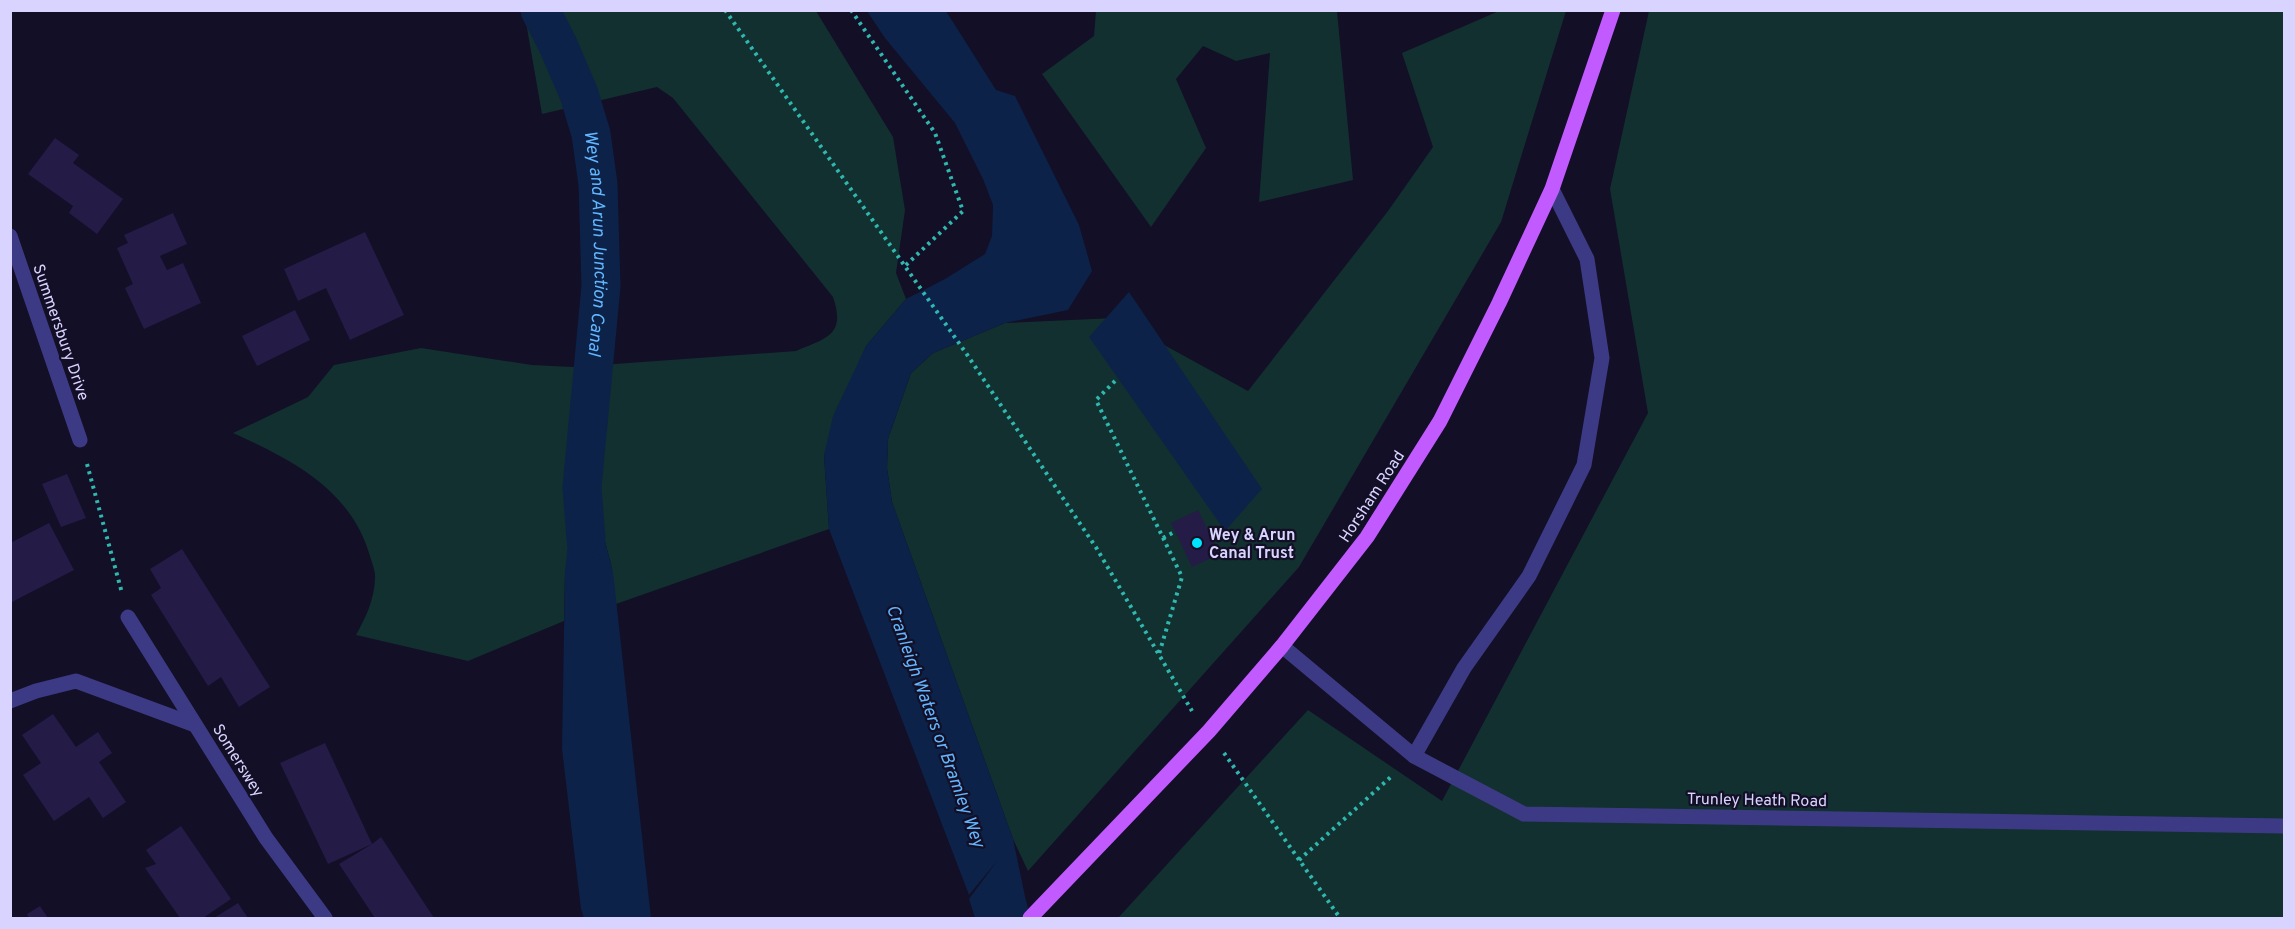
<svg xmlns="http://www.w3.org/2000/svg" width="2295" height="929" viewBox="0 0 2295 929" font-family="Overpass,sans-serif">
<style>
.green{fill:#12302f}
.water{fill:#0c2248}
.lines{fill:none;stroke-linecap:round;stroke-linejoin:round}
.canal{stroke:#0c2248;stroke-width:39}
.building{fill:#241b47}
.path{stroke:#2fb8b0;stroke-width:4;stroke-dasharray:3 4.5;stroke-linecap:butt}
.service{stroke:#3d3a85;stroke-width:15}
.minor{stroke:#3d3a85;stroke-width:15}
.primary{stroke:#c25bff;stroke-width:15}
.poi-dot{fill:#00e5ff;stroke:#130f26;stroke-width:2}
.labels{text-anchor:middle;stroke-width:4.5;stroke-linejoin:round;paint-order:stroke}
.street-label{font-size:16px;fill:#d9d4ff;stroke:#130f26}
.poi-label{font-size:16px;font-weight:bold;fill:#d9d4ff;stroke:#130f26;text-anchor:start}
.water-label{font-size:18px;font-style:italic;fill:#62b6ff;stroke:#130f26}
</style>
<rect width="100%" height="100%" fill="#130f26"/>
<!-- green -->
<g class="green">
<path d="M 524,11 L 816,11 L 893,137 L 905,210 L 896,273 L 906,299 L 866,346 L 824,455 L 829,529 L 616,604 L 611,564 L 601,527 L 583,488 L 565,573 L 564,621 L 468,661 L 356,635 C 366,617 374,600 375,579 C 376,571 371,561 369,553 C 349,488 290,459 233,433 L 308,397 L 334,365 L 421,348 L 532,365 L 573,367 L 796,351 C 827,338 846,335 833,297 L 673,98 L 657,87 L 542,114 Z"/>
<path d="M 1096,11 L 1337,11 L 1353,180 L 1259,202 L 1270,53 L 1236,61 L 1203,46 L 1176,79 L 1206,148 L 1151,227 L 1042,74 L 1094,36 Z"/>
<path d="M 1499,11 L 1566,11 L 1501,222 L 1299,567 L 1028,871 L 1013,839 L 892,502 L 887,468 L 888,439 L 911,373 L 933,353 L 1005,323 L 1115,318 L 1248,391 L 1388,211 L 1433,147 L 1402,53 Z"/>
<path d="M 1649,11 L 2284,11 L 2284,918 L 1118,918 L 1308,710 L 1442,801 L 1648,413 L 1610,189 Z"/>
</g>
<!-- water -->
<g class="water">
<path d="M 867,11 L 946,11 L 996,90 L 1015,96 L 1079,225 L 1092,271 L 1068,310 L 1005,323 L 933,353 L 911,373 L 888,439 L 887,468 L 892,502 L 1013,839 L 1026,901 L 1031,918 L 975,918 L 969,899 L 997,861 L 969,895 L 829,529 L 824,455 L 833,416 L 866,346 L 906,299 L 945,279 L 985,254 L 992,236 L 993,205 L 983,179 L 955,123 L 885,38 Z"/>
<path d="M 1129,292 L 1262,489 L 1225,531 L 1089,337 Z"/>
<path d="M 582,487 L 601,527 L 613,572 L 651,918 L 584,918 L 581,909 L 562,749 L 565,573 L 570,519 Z"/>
</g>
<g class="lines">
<!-- canal -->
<path class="canal" id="s1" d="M 540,10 L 558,45 L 579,94 L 591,134 L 598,184 L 601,286 L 582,487 L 586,539"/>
</g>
<!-- building -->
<g class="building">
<path d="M 55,138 L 79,155 L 73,163 L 123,199 L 97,234 L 69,213 L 73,206 L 28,174 Z"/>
<path d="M 173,213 L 187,244 L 160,256 L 167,270 L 183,263 L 201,303 L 144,329 L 125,288 L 133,284 L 117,248 L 128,243 L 124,235 Z"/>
<path d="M 365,232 L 404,315 L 350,340 L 326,288 L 298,301 L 284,269 Z"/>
<path d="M 295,310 L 310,340 L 257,366 L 242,336 Z"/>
<path d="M 67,474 L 86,518 L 61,527 L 42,484 Z"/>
<path d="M 1198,510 L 1219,554 L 1192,567 L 1171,523 Z"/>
<path d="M 49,523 L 74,570 L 10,603 L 10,543 Z"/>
<path d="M 182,549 L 270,687 L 239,707 L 221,677 L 208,686 L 151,595 L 161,588 L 150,569 Z"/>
<path d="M 53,714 L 76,747 L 98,732 L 112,753 L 99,762 L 126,802 L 103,818 L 89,797 L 54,821 L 23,775 L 41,763 L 22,735 Z"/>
<path d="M 325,743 L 372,844 L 381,837 L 434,918 L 375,918 L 339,864 L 372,844 L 328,864 L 280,763 Z"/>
<path d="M 181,826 L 231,899 L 203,918 L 180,918 L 145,868 L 156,864 L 146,850 Z"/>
<path d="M 238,903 L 248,918 L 214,918 Z"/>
<path d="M 40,906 L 48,918 L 29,918 L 27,914 Z"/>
</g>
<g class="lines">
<!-- path -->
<g class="path">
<path d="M 725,10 L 968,356 L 1097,549 L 1192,711"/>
<path d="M 851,10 L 935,133 L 963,211 L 905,266"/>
<path d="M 1115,381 L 1096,400 L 1182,577 L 1159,654"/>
<path d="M 87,464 L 122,593"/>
<path d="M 1163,538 L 1176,531"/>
<path d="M 1224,753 L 1340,918"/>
<path d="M 1299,860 L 1393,775"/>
</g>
<!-- service -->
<path class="service" d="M 1414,756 L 1464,668 L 1529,576 L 1584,465 L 1602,358 L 1587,259 L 1552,189"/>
<!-- minor -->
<g class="minor">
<path d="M 10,236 L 80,440"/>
<path d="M 128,617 L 266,838 L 325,918"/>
<path d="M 1282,646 L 1414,756 L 1524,814 L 2284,826"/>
<path d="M 10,701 L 36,691 L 76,681 L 195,725"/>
</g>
<!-- primary -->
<path class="primary" d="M 1030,918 L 1209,731 L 1282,646 L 1367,537 L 1440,421 L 1499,303 L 1552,189 L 1613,10"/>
</g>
<!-- markers -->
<circle class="poi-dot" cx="1197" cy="543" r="6"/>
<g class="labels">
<!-- street labels -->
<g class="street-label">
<text transform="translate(62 332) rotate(71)" y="6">Summersbury Drive</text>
<text transform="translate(1371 496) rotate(-57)" y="6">Horsham Road</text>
<text transform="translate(239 760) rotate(58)" y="6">Somerswey</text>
<text transform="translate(1757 799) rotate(1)" y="6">Trunley Heath Road</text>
</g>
<!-- poi labels -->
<g class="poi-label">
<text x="1209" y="540">Wey &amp; Arun<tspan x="1209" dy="18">Canal Trust</tspan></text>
</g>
<!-- water labels -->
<g class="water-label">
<text dy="6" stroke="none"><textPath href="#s1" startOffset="244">Wey and Arun Junction Canal</textPath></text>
<text transform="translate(936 726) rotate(70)" y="6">Cranleigh Waters or Bramley Wey</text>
</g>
</g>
<!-- border -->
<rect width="2295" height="929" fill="none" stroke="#d9d4ff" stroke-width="24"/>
</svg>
